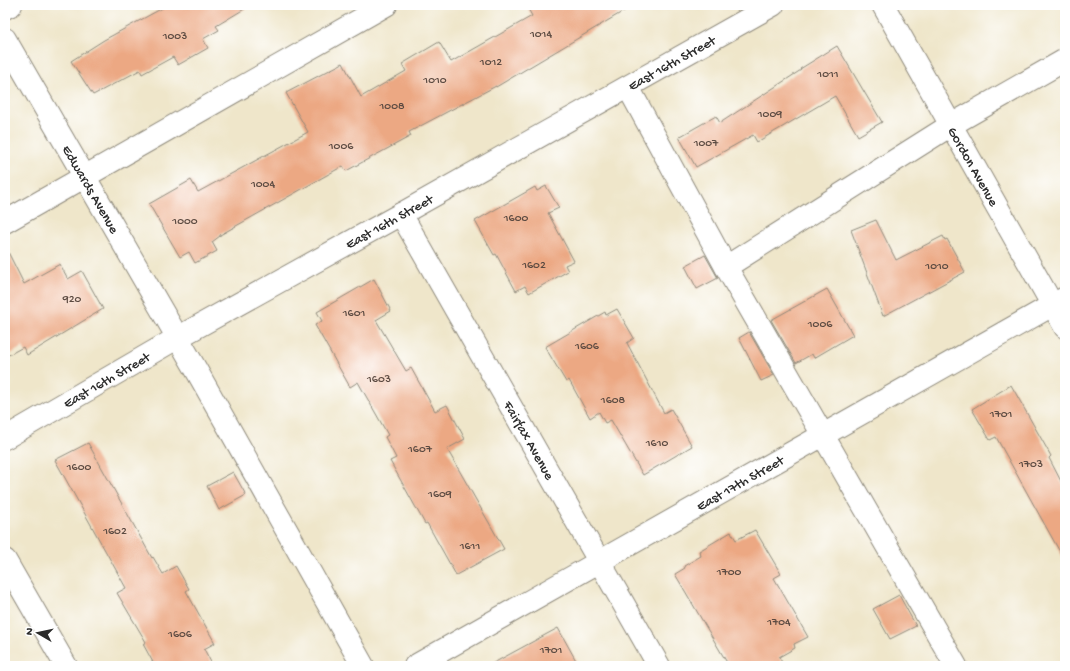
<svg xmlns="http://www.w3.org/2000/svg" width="1070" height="671" viewBox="0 0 1070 671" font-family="'Gochi Hand',sans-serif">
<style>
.building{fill:#eca883}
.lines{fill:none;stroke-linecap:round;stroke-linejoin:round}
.minor-casing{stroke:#8d887a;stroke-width:24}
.minor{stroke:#fff;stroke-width:22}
.labels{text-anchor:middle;stroke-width:3.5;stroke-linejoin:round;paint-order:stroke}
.number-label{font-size:12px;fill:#5b4a41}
.street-label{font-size:14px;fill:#2b2b2b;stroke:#fff}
</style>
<rect width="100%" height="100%" fill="#fff"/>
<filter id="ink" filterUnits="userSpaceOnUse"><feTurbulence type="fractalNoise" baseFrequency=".025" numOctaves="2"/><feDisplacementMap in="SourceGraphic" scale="8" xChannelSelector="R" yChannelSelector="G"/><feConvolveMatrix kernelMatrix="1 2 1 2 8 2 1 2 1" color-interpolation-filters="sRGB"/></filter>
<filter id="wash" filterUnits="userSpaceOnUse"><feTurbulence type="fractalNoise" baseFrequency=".012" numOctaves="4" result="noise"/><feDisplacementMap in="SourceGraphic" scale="16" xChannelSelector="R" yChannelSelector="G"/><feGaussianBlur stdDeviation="0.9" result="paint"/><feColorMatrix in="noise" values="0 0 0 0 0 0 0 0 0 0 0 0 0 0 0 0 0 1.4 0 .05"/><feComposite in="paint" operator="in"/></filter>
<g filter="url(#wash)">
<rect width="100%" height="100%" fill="#efe6ca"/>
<g id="blocks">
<!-- building -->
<g class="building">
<path d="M 168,5 L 251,5 L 216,26 L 219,30 L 203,39 L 208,48 L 178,65 L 173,57 L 142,74 L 140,70 L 93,95 L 71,61 L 104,40 Z"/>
<path d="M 526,5 L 634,5 L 496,87 L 496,86 L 409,132 L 411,136 L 346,171 L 343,166 L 220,235 L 220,236 L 212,242 L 217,251 L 195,263 L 189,252 L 180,257 L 149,204 L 191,180 L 198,192 L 308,132 L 286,93 L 343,63 L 361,97 L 406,71 L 402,64 L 439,42 L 451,62 L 532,16 Z"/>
<path d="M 837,46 L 882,122 L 858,136 L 835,96 L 757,142 L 753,135 L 696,167 L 679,137 L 716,116 L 720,123 L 801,70 L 800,69 Z"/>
<path d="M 546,186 L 559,208 L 548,213 L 574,261 L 565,265 L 568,271 L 529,293 L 525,286 L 516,291 L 496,254 L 494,255 L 475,221 L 535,187 L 537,191 Z"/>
<path d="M 876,220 L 896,260 L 943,236 L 945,240 L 947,239 L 965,272 L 883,316 L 851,230 Z"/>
<path d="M 5,246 L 24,284 L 60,264 L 68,279 L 82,271 L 103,309 L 27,355 L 23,347 L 5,357 Z"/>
<path d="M 705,255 L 718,278 L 697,289 L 685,266 Z"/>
<path d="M 374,279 L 391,311 L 376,320 L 406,371 L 411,368 L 435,411 L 447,405 L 465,439 L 447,449 L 504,549 L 456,575 L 427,523 L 425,524 L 390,461 L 396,458 L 385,437 L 388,435 L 358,382 L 350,387 L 315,325 L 322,321 L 317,312 Z"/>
<path d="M 827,289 L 853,335 L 814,358 L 812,354 L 796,363 L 771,320 Z"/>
<path d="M 617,309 L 634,338 L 627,343 L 664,413 L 671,409 L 692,446 L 643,475 L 611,420 L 605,423 L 599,412 L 590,418 L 569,380 L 566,382 L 545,347 L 605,312 L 606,315 Z"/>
<path d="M 749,332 L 774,375 L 761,381 L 739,338 Z"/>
<path d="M 1011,385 L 1051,456 L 1049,458 L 1065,489 L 1065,561 L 996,437 L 990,440 L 972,409 Z"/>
<path d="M 88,443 L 152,558 L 153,557 L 163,574 L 176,566 L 189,589 L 186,591 L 215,643 L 204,649 L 213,666 L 155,666 L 143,644 L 146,642 L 117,593 L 126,588 L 55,460 Z"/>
<path d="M 233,472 L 246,495 L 219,510 L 207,486 Z"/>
<path d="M 755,530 L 781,574 L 774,578 L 808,637 L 794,644 L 795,648 L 779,657 L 784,666 L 729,666 L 675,574 L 685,568 L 684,566 L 701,556 L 699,551 L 731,532 L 736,540 Z"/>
<path d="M 899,595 L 916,626 L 890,639 L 873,609 Z"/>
<path d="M 558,628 L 579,666 L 488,666 Z"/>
</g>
</g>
</g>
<g filter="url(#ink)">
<use href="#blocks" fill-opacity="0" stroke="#8d887a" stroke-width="1"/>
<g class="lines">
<defs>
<g id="minor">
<path id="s1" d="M 883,5 L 1065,327"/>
<path d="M 5,8 L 11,5"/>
<path id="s2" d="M 5,39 L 194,366 L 363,666"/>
<path d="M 628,87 L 726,267 L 956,666"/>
<path id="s3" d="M 401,214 L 659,666"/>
<path d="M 5,222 L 386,5"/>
<path d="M 726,267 L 951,125 L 1065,60"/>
<path id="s4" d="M 5,438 L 177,338 L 401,214 L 773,5"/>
<path d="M 5,560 L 66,666"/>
<path id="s5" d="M 415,666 L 1065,298"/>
</g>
</defs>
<!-- minor casing -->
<use href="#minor" class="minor-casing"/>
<!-- minor -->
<use href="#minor" class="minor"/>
</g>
</g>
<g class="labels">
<!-- number labels -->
<g class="number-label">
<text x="541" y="37">1014</text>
<text x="175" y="39">1003</text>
<text x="491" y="65">1012</text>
<text x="828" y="77">1011</text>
<text x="435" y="83">1010</text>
<text x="392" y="109">1008</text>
<text x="770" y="117">1009</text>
<text x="706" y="146">1007</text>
<text x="341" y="149">1006</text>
<text x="263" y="187">1004</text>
<text x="516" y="221">1600</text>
<text x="185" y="224">1000</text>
<text x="534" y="268">1602</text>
<text x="937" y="269">1010</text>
<text x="72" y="302">920</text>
<text x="354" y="316">1601</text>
<text x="820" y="327">1006</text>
<text x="587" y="349">1606</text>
<text x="379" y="382">1603</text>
<text x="613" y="403">1608</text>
<text x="1001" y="417">1701</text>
<text x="657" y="446">1610</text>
<text x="420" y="452">1607</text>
<text x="1031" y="467">1703</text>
<text x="79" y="470">1600</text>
<text x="440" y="497">1609</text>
<text x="115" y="534">1602</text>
<text x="470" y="549">1611</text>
<text x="729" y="575">1700</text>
<text x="779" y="625">1704</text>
<text x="180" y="637">1606</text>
<text x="551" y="653">1701</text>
</g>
<!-- street labels -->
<g class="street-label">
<text dy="5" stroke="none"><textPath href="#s4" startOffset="765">East 16th Street</textPath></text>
<text dy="5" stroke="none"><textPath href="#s1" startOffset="185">Gordon Avenue</textPath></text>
<text dy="5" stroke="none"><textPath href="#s2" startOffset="173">Edwards Avenue</textPath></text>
<text dy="5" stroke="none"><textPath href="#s4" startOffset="441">East 16th Street</textPath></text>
<text dy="5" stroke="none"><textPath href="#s4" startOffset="117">East 16th Street</textPath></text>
<text dy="5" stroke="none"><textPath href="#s3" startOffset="260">Fairfax Avenue</textPath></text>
<text dy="5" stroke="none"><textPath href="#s5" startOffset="373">East 17th Street</textPath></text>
</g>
</g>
<!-- margin -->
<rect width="1070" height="671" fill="none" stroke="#fff" stroke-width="20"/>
<!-- north arrow -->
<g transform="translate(38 633) rotate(279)" stroke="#ffffff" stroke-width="3" paint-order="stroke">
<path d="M0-3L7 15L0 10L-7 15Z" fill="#2b2b2b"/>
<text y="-6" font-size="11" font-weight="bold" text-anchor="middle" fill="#2b2b2b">N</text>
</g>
</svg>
